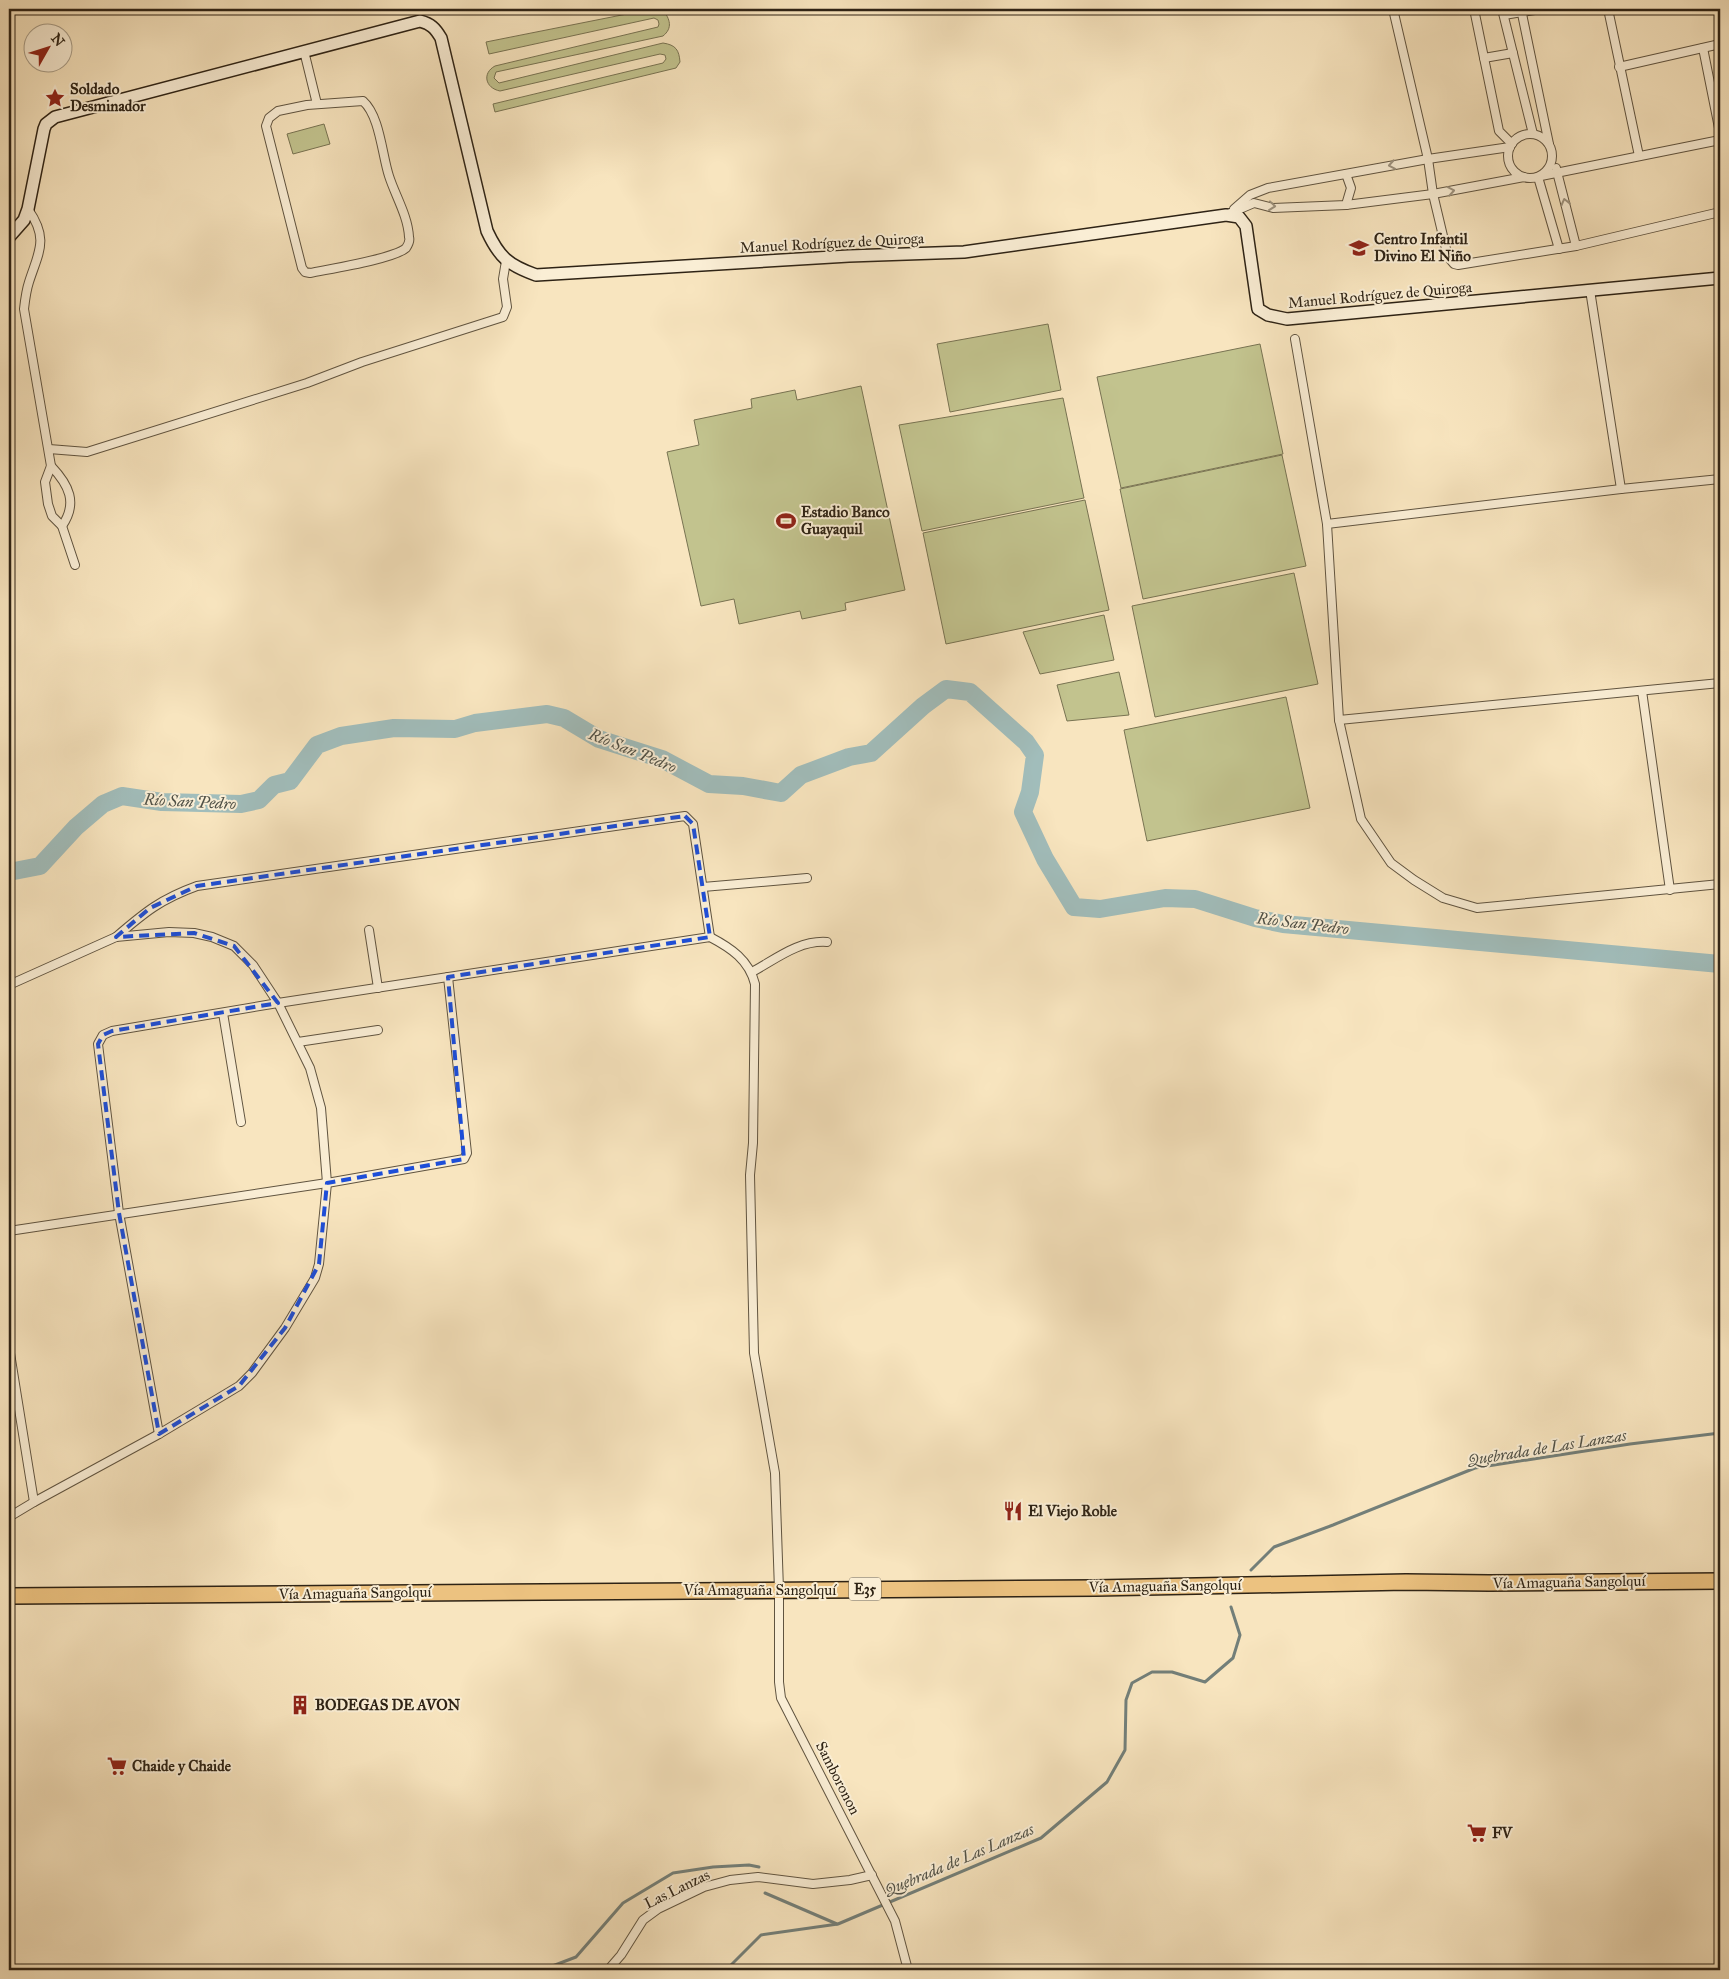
<svg xmlns="http://www.w3.org/2000/svg" width="1729" height="1979" viewBox="0 0 1729 1979" font-family="'IM FELL Great Primer',serif">
<style>
.green{fill:#c2c38e;stroke:#787352}
.lines{fill:none;stroke-linecap:round;stroke-linejoin:round}
.stream{stroke:#737f79;stroke-width:3}
.river{stroke:#a1bdbb;stroke-width:18}
.street-casing{stroke:#605440;stroke-width:10}
.secondary-casing{stroke:#2e2315;stroke-width:14}
.highway-casing{stroke:#2e2315;stroke-width:18}
.street{stroke:#faeed5;stroke-width:8}
.secondary{stroke:#faeed5;stroke-width:11}
.highway{stroke:#ecc280;stroke-width:15}
.oneway{stroke:#9e937f}
.marked{fill:none;stroke:#1d4ed8;stroke-width:4;stroke-dasharray:10 6;stroke-linejoin:round}
.labels{text-anchor:middle;stroke-width:4;stroke-linejoin:round;paint-order:stroke}
.shield{fill:#faeed5;stroke:#6b604f;stroke-width:1}
.shield-label{font-size:14px;font-weight:bold;fill:#2e2315}
.poi-label{font-size:15px;font-weight:bold;fill:#2e2315;stroke:#faeed5;text-anchor:start}
.street-label{font-size:15px;fill:#2e2315;stroke:#faeed5}
.water-label{font-size:16px;font-style:italic;fill:#505147;stroke:#faeed5}
</style>
<rect width="100%" height="100%" fill="#f8e5bf"/>
<filter id="stains"><feTurbulence type="fractalNoise" baseFrequency=".004" numOctaves="4"/><feColorMatrix values="0 0 0 0 .2 0 0 0 0 .09 0 0 0 0 .02 0 0 0 .5 -.17"/></filter>
<radialGradient id="worn" r=".72"><stop offset=".6" stop-color="#630" stop-opacity="0"/><stop offset="1" stop-color="#630" stop-opacity=".3"/></radialGradient>
<!-- green -->
<g class="green">
<path d="M 652,9 L 663,10 C 670,19 673,28 663,36 L 496,72 L 494,78 L 499,83 L 663,43 C 676,45 679,50 680,62 L 676,68 L 495,112 L 493,104 L 663,63 L 666,59 L 665,55 L 660,54 L 500,91 C 485,88 482,73 495,66 L 658,27 L 659,24 L 658,20 L 654,18 L 489,54 L 486,42 Z"/>
<path d="M 324,124 L 330,144 L 293,154 L 287,134 Z"/>
<path d="M 1048,324 L 1061,390 L 950,412 L 937,344 Z"/>
<path d="M 1260,344 L 1283,454 L 1121,488 L 1097,377 Z"/>
<path d="M 861,386 L 905,590 L 845,603 L 846,610 L 802,619 L 800,611 L 739,624 L 734,599 L 701,606 L 667,452 L 699,445 L 694,420 L 752,408 L 751,399 L 795,390 L 797,400 Z"/>
<path d="M 1063,398 L 1084,498 L 922,531 L 899,425 Z"/>
<path d="M 1282,455 L 1306,566 L 1143,599 L 1120,489 Z"/>
<path d="M 1085,500 L 1109,610 L 946,644 L 923,533 Z"/>
<path d="M 1294,573 L 1318,684 L 1155,717 L 1132,606 Z"/>
<path d="M 1104,615 L 1114,660 L 1040,674 L 1023,632 Z"/>
<path d="M 1119,672 L 1129,715 L 1067,721 L 1057,685 Z"/>
<path d="M 1286,697 L 1310,808 L 1147,841 L 1124,730 Z"/>
</g>
<g class="lines">
<!-- stream -->
<g class="stream">
<path d="M 1251,1570 L 1274,1547 L 1333,1525 L 1475,1468 L 1630,1444 L 1720,1433"/>
<path d="M 765,1893 L 837,1924"/>
<path d="M 542,1970 L 576,1957 L 623,1903 L 673,1873 L 713,1867 L 749,1865 L 759,1867"/>
<path d="M 726,1970 L 761,1935 L 838,1924 L 1041,1838 L 1107,1782 L 1125,1750 L 1126,1700 L 1132,1683 L 1152,1672 L 1172,1672 L 1205,1682 L 1233,1658 L 1240,1635 L 1231,1607"/>
</g>
<!-- river -->
<path class="river" d="M 9,872 L 40,866 L 76,827 L 103,804 L 122,796 L 162,802 L 241,804 L 259,800 L 274,785 L 290,781 L 317,745 L 341,736 L 394,728 L 455,729 L 475,723 L 547,714 L 564,718 L 599,739 L 662,759 L 709,784 L 743,786 L 781,793 L 801,775 L 849,757 L 871,753 L 923,706 L 946,689 L 970,692 L 1026,742 L 1035,755 L 1030,792 L 1023,812 L 1045,859 L 1074,907 L 1100,909 L 1165,898 L 1195,899 L 1255,918 L 1283,924 L 1720,964"/>
<defs>
<g id="street">
<path d="M 1393,9 L 1428,159 L 1433,194 L 1448,257 L 1454,264 L 1458,265 L 1576,246 L 1720,212"/>
<path d="M 1474,9 L 1499,131 L 1512,144"/>
<path d="M 1502,9 L 1533,134"/>
<path d="M 1521,9 L 1549,144"/>
<path d="M 1608,9 L 1639,156"/>
<path d="M 1504,15 L 1541,9"/>
<path d="M 1703,48 L 1720,133"/>
<path d="M 304,51 L 317,104"/>
<path d="M 1484,58 L 1513,53"/>
<path d="M 1619,67 L 1720,44"/>
<path d="M 363,101 C 380,116 382,155 389,176 C 395,195 408,216 409,237 C 410,240 408,245 406,248 C 394,259 329,269 310,273 L 305,272 L 302,268 L 266,126 L 269,118 L 278,111 L 307,105 Z"/>
<circle cx="1530" cy="156" r="22"/>
<path d="M 1556,168 L 1576,246"/>
<path d="M 1541,176 L 1720,140"/>
<path d="M 1538,177 L 1559,249"/>
<path d="M 1346,205 L 1351,188 L 1346,174"/>
<path d="M 28,209 C 49,239 39,251 29,282 C 26,291 25,300 24,309 L 51,466 L 45,482 L 48,504 L 52,516 L 62,526 L 75,565"/>
<path d="M 1234,209 L 1250,195 L 1268,188 L 1428,159 L 1510,147"/>
<path d="M 1226,215 L 1254,203 L 1273,208 L 1346,205 L 1433,194 L 1524,177"/>
<path d="M 1590,290 L 1621,489"/>
<path d="M 1295,339 L 1327,524 L 1339,720 L 1361,819 L 1391,863 L 1414,880 L 1443,898 L 1477,908 L 1720,884"/>
<path d="M 49,449 L 87,452 L 307,383 L 362,362 L 503,317 L 507,307 L 503,279 L 506,261"/>
<path d="M 51,466 C 69,485 78,503 62,526"/>
<path d="M 1327,524 L 1621,489 L 1720,479"/>
<path d="M 1642,691 L 1670,890"/>
<path d="M 1339,720 L 1720,683"/>
<path d="M 703,887 L 807,878"/>
<path d="M 369,930 L 378,988"/>
<path d="M 116,937 C 145,912 161,899 197,886 L 685,816 L 693,824 L 710,937"/>
<path d="M 752,972 C 776,959 799,940 827,942"/>
<path d="M 9,985 L 116,937 L 169,932 L 194,933 L 212,937 L 234,946 L 253,965 L 278,1003 L 310,1068 L 321,1108 L 327,1183 L 319,1264 L 315,1278 L 285,1328 L 252,1373 L 239,1386 L 159,1434 L 34,1502 L 9,1517"/>
<path d="M 223,1013 L 241,1122"/>
<path d="M 298,1042 L 378,1030"/>
<path d="M 9,1231 L 327,1183 L 464,1159 L 467,1153 L 448,977"/>
<path d="M 9,1347 L 34,1502"/>
<path d="M 159,1434 L 119,1213 L 98,1044 L 103,1035 L 112,1031 L 278,1003 L 710,937 C 731,948 749,960 755,984 L 753,1143 L 750,1175 L 754,1353 L 775,1473 L 779,1590 L 779,1682 L 781,1698 L 895,1921 L 908,1970"/>
<path d="M 608,1970 L 621,1955 L 643,1920 L 658,1909 L 704,1887 L 730,1880 L 758,1877 L 813,1884 L 850,1880 L 872,1875"/>
</g>
<path id="secondary" d="M 9,237 L 24,220 L 28,209 L 44,129 L 46,124 L 55,117 L 420,21 C 431,24 435,28 441,38 L 487,231 C 499,257 508,265 536,275 L 849,256 L 964,252 L 1226,215 L 1239,217 L 1246,226 L 1258,309 L 1268,315 L 1287,319 L 1720,278"/>
<path id="highway" d="M 9,1596 L 1096,1588 L 1406,1582 L 1489,1583 L 1720,1581"/>
</defs>
<!-- street casing -->
<use href="#street" class="street-casing"/>
<!-- secondary casing -->
<use href="#secondary" class="secondary-casing"/>
<!-- highway casing -->
<use href="#highway" class="highway-casing"/>
<!-- street -->
<use href="#street" class="street"/>
<!-- secondary -->
<use href="#secondary" class="secondary"/>
<!-- highway -->
<use href="#highway" class="highway"/>
</g>
<!-- one-way arrows -->
<defs><path id="oneway-chevron" d="M-2-3.5L2.5 0L-2 3.5" fill="none" stroke-width="1.6" stroke-linecap="round" stroke-linejoin="round" transform="scale(1.25)"/></defs>
<g class="oneway">
<use href="#oneway-chevron" transform="translate(1392 165) rotate(170)"/>
<use href="#oneway-chevron" transform="translate(1451 191) rotate(-10)"/>
<use href="#oneway-chevron" transform="translate(1565 202) rotate(-104)"/>
<use href="#oneway-chevron" transform="translate(1272 206) rotate(6)"/>
</g>
<!-- marked area -->
<path class="marked" d="M 685,816 L 693,824 L 710,937 L 448,977 L 464,1159 L 327,1183 L 319,1264 L 285,1328 L 239,1386 L 159,1434 L 119,1213 L 98,1044 L 103,1035 L 112,1031 L 278,1003 L 234,946 L 194,933 L 116,937 L 150,908 L 197,886 Z"/>
<!-- icons -->
<defs>
<symbol id="sight-bare" viewBox="-9 -9 18 18"><path d="M0-6L1.8-2.2L6-1.7L2.9 1.2L3.7 5.4L0 3.3L-3.7 5.4L-2.9 1.2L-6-1.7L-1.8-2.2Z" fill="#8f2418" stroke="#faeed5" stroke-width="2.5" paint-order="stroke"/></symbol>
<symbol id="school-bare" viewBox="-9 -9 18 18"><path d="M0-5L7-2L0 1L-7-2ZM-4 1L0 2.5L4 1V4Q0 6-4 4Z" fill="#8f2418" stroke="#faeed5" stroke-width="2.5" paint-order="stroke"/></symbol>
<symbol id="stadium-bare" viewBox="-9 -9 18 18"><path d="M0-5a6.5 5 0 1 0 0 10a6.5 5 0 1 0 0-10ZM-3.5-1.8h7v3.6h-7Z" fill="#8f2418" stroke="#faeed5" stroke-width="2.5" paint-order="stroke"/></symbol>
<symbol id="restaurant-bare" viewBox="-9 -9 18 18"><path d="M-5-6h1v4h1v-4h1v4h1v-4h1v5L-1.5 .5V6h-2V.5L-5-1ZM5-6V6H3V1.5H1.5Q1.5-4 5-6Z" fill="#8f2418" stroke="#faeed5" stroke-width="2.5" paint-order="stroke"/></symbol>
<symbol id="building-bare" viewBox="-9 -9 18 18"><path d="M-4-6H4V6H1V3H-1V6H-4ZM-2.5-4.3h1.7v1.8h-1.7ZM.8-4.3h1.7v1.8H.8ZM-2.5-1h1.7V.8h-1.7ZM.8-1h1.7V.8H.8Z" fill="#8f2418" stroke="#faeed5" stroke-width="2.5" paint-order="stroke"/></symbol>
<symbol id="supermarket-bare" viewBox="-9 -9 18 18"><path d="M-6-5.5h2.5l.6 2H6L4.5 2H-2.5L-4.4-4H-6ZM-1.5 3.2a1.3 1.3 0 1 0 .1 0ZM3 3.2a1.3 1.3 0 1 0 .1 0Z" fill="#8f2418" stroke="#faeed5" stroke-width="2.5" paint-order="stroke"/></symbol>
</defs>
<g fill-rule="evenodd">
<use href="#sight-bare" x="41" y="84" width="28" height="28"/>
<use href="#school-bare" x="1345" y="234" width="28" height="28"/>
<use href="#stadium-bare" x="772" y="507" width="28" height="28"/>
<use href="#restaurant-bare" x="999" y="1497" width="28" height="28"/>
<use href="#building-bare" x="286" y="1691" width="28" height="28"/>
<use href="#supermarket-bare" x="103" y="1752" width="28" height="28"/>
<use href="#supermarket-bare" x="1463" y="1819" width="28" height="28"/>
</g>
<g class="labels">
<!-- shield labels -->
<rect class="shield" x="849" y="1577.5" width="32" height="23" rx="4"/>
<g class="shield-label">
<text x="865" y="1594">E35</text>
</g>
<!-- poi labels -->
<g class="poi-label">
<text x="70" y="94">Soldado<tspan x="70" dy="17">Desminador</tspan></text>
<text x="1374" y="244">Centro Infantil<tspan x="1374" dy="17">Divino El Niño</tspan></text>
<text x="801" y="517">Estadio Banco<tspan x="801" dy="17">Guayaquil</tspan></text>
<text x="1028" y="1516">El Viejo Roble</text>
<text x="315" y="1710">BODEGAS DE AVON</text>
<text x="132" y="1771">Chaide y Chaide</text>
<text x="1492" y="1838">FV</text>
</g>
<!-- street labels -->
<g class="street-label">
<text transform="translate(832 243) rotate(-3)" y="5">Manuel Rodríguez de Quiroga</text>
<text transform="translate(1380 295) rotate(-5)" y="5">Manuel Rodríguez de Quiroga</text>
<text transform="translate(1569 1582) rotate(-1)" y="5">Vía Amaguaña Sangolquí</text>
<text transform="translate(1165 1586) rotate(-1)" y="5">Vía Amaguaña Sangolquí</text>
<text x="760" y="1595">Vía Amaguaña Sangolquí</text>
<text transform="translate(355 1593) rotate(-1)" y="5">Vía Amaguaña Sangolquí</text>
<text transform="translate(838 1778) rotate(63)" y="5">Samboronon</text>
<text transform="translate(677 1889) rotate(-26)" y="5">Las Lanzas</text>
</g>
<!-- water labels -->
<g class="water-label">
<text transform="translate(633 750) rotate(22)" y="6">Río San Pedro</text>
<text transform="translate(190 801) rotate(3)" y="6">Río San Pedro</text>
<text transform="translate(1303 923) rotate(7)" y="6">Río San Pedro</text>
<text transform="translate(1547 1447) rotate(-9)" y="6">Quebrada de Las Lanzas</text>
<text transform="translate(959 1859) rotate(-23)" y="6">Quebrada de Las Lanzas</text>
</g>
</g>
<!-- margin -->
<rect width="1729" height="1979" fill="none" stroke="#f8e5bf" stroke-width="30"/>
<rect x="10" y="10" width="1709" height="1959" fill="none" stroke="#2e2315" stroke-width="2.5"/>
<rect x="15" y="15" width="1699" height="1949" fill="none" stroke="#2e2315"/>
<!-- north arrow -->
<g transform="translate(48 48) rotate(51)"><circle r="24" fill="#faeed5" stroke="#a89d88"/>
<path d="M0-4L9 19L0 12L-9 19Z" fill="#8f2418"/>
<text y="-8" font-size="14" font-weight="bold" text-anchor="middle" fill="#2e2315">N</text>
</g>
<rect width="100%" height="100%" filter="url(#stains)"/>
<rect width="100%" height="100%" fill="url(#worn)"/>
</svg>
